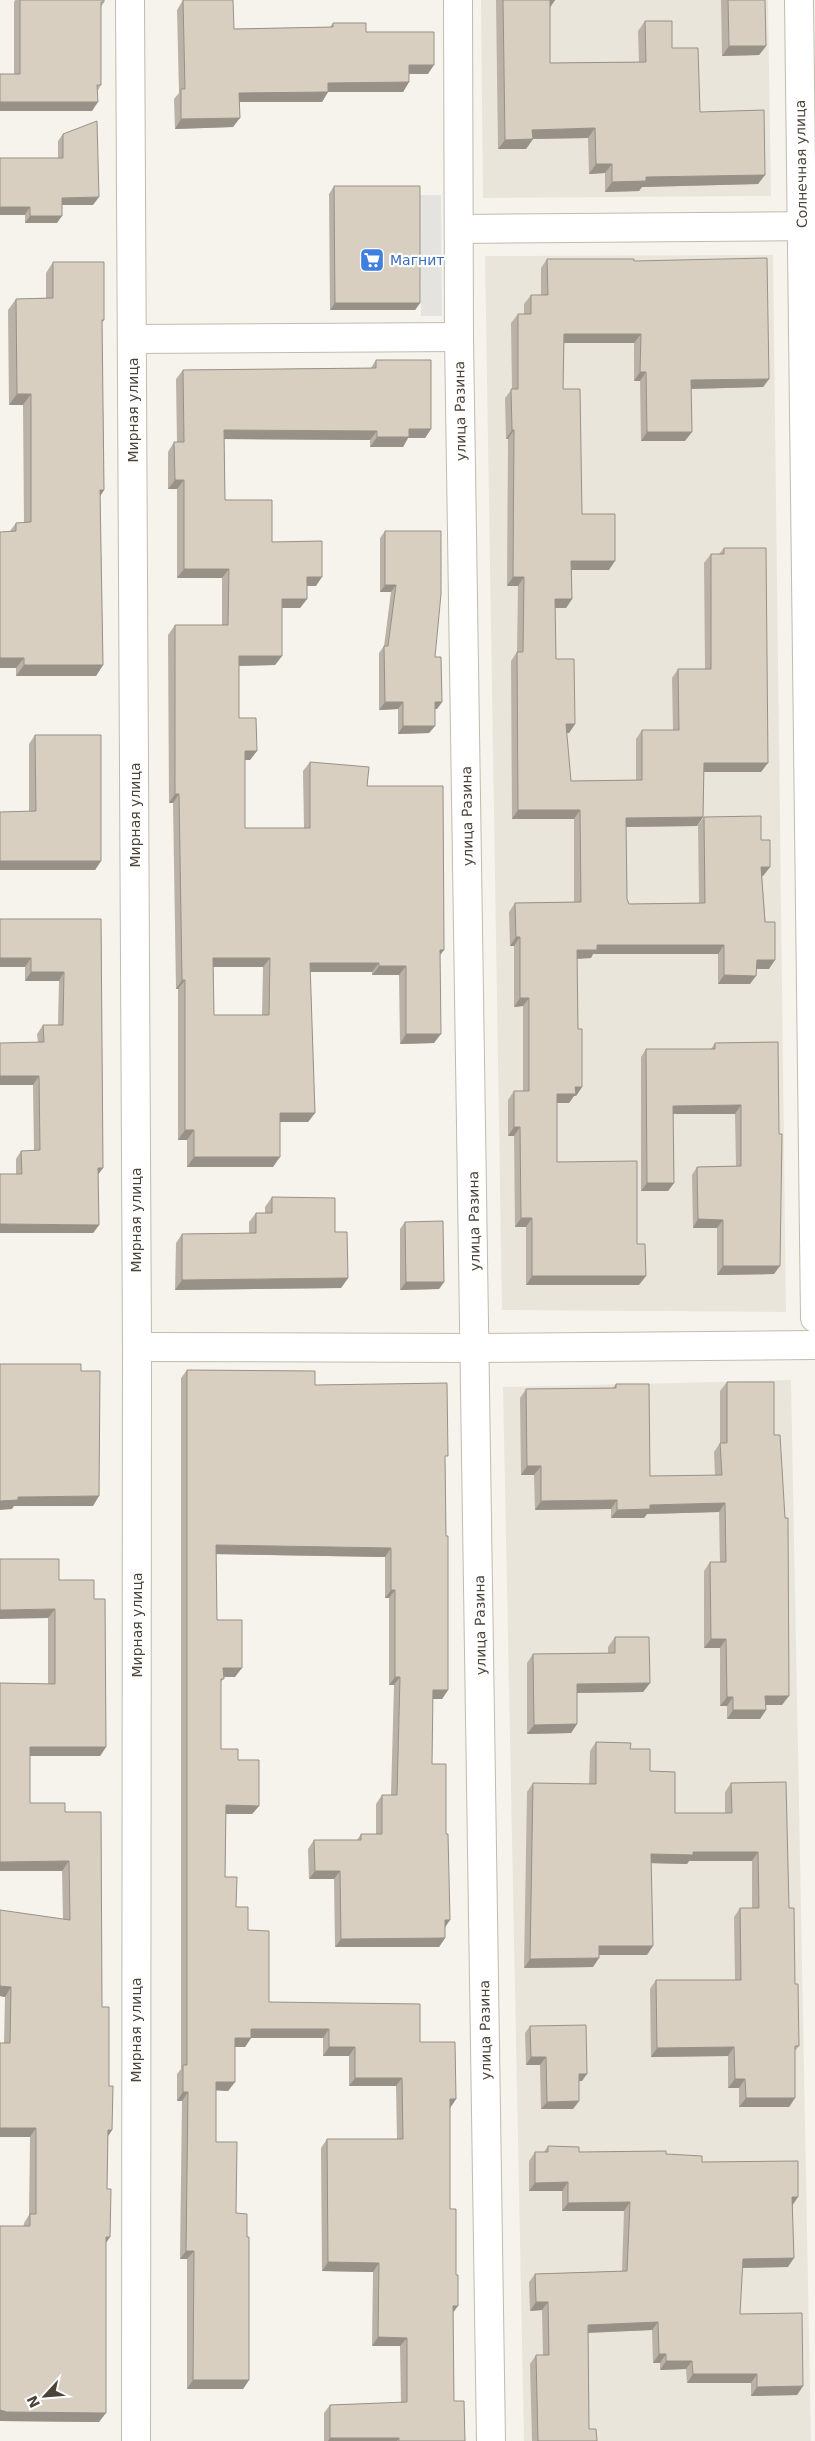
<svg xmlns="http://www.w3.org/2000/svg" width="815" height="2441" viewBox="0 0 815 2441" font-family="'DejaVu Sans',sans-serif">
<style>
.residential{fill:#eae5da}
.parking{fill:#e5e3e0}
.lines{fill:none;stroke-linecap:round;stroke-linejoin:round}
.minor-casing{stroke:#c2bbae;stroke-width:30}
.minor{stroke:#fff;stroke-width:28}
.wall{fill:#bab2a6;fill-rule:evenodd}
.shaded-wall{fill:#979187}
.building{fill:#d8cfc1;stroke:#979187;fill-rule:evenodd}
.labels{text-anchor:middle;stroke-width:4.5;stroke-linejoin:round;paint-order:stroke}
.street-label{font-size:14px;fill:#4b4439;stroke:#fff}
.shop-label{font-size:14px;fill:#366cbe;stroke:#fff;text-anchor:start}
</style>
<rect width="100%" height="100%" fill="#f6f3ec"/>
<!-- residential -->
<g class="residential">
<path d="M 481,0 L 768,0 L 771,196 L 483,198 Z"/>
<path d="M 773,255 L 786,1312 L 502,1310 L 485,256 Z"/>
<path d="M 791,1380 L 811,2441 L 524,2441 L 503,1387 Z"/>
</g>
<!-- parking -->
<path class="parking" d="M 420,195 L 441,195 L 442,316 L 421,316 Z"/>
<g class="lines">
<defs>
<g id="minor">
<path d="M 130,0 L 137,1347 L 136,2441"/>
<path d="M 458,0 L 459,337 L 491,2441"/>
<path d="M 799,0 L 815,1318"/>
<path d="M 459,229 L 815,226"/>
<path d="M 133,339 L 459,337"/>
<path d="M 137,1347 L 476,1348 L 815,1345"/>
</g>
</defs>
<!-- minor casing -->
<use href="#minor" class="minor-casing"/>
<!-- minor -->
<use href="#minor" class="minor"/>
</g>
<!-- wall -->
<g class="wall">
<path d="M 15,0 L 104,0 L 104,2 L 101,7 L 101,85 L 98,90 L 92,111 L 14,74 L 14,2 Z"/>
<path d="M 183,0 L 234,29 L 330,27 L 333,23 L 366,32 L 428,74 L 409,74 L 409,82 L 403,92 L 328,92 L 322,102 L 239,102 L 233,127 L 175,129 L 174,99 L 179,93 L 177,10 Z"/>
<path d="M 496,0 L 555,0 L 550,8 L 550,63 L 639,62 L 638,31 L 645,21 L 672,48 L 700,112 L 765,175 L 758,184 L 642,187 L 639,191 L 605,192 L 605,173 L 589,174 L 588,138 L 533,139 L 526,149 L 498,149 Z"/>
<path d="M 721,0 L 765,0 L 766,46 L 759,55 L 722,56 Z"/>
<path d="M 63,134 L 93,205 L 62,205 L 57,223 L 25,223 L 25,215 L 58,158 L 58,141 Z"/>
<path d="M 334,186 L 420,303 L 415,310 L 330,310 L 329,194 Z"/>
<path d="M 547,259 L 634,261 L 769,379 L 763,387 L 691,389 L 685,441 L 641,441 L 640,381 L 634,381 L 634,343 L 564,343 L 563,389 L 582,514 L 609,570 L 572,570 L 572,599 L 566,608 L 555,608 L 556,659 L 575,724 L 569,733 L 566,733 L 571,781 L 636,780 L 636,739 L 642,730 L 673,730 L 672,678 L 678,669 L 705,669 L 704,563 L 711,554 L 719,554 L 724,548 L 761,772 L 704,772 L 703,817 L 697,826 L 626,827 L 627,899 L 629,904 L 699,903 L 698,825 L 704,817 L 761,840 L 770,867 L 763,876 L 762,876 L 769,969 L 756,969 L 750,984 L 718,984 L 718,954 L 593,954 L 591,958 L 577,959 L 578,1029 L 582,1087 L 576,1096 L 574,1096 L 569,1103 L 557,1103 L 557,1162 L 637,1244 L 639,1285 L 526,1285 L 526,1227 L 515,1227 L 514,1136 L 508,1136 L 508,1100 L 514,1091 L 523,1091 L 523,1006 L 514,1007 L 514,946 L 510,946 L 509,912 L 515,903 L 574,902 L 574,819 L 512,819 L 511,661 L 517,652 L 518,586 L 507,586 L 508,439 L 506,439 L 505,398 L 512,389 L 511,323 L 518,314 L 524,314 L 524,304 L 531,295 L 541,295 L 541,268 Z"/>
<path d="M 53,262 L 104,320 L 102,323 L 104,490 L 100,496 L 103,665 L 96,676 L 16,676 L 16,668 L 0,668 L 10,531 L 16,523 L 24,523 L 23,405 L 9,405 L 8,310 L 16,299 L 46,298 L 46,273 Z"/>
<path d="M 376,360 L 431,429 L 425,438 L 408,438 L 403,447 L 370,447 L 370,440 L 224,439 L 225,500 L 272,542 L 316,586 L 307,586 L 307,599 L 300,608 L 282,608 L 282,656 L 275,665 L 239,666 L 239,718 L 257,751 L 250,760 L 245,760 L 245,828 L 304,828 L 303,771 L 310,762 L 367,786 L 440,956 L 434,1043 L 400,1044 L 399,975 L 372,975 L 372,972 L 310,972 L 315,1113 L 308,1122 L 280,1122 L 273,1167 L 187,1167 L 187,1140 L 178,1140 L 178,989 L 176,989 L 173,803 L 169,803 L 168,635 L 175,625 L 222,625 L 222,578 L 177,578 L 177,489 L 168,489 L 168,452 L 174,442 L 177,442 L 176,379 L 183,370 L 371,368 ZM 213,967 L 263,967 L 262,1015 L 214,1015 Z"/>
<path d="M 385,531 L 435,657 L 442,702 L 437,709 L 435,709 L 435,726 L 429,733 L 398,734 L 398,709 L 379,710 L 379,653 L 384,646 L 391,592 L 380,592 L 380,538 Z"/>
<path d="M 35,735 L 101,861 L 95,870 L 0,870 L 0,812 L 29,812 L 29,744 Z"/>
<path d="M 101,919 L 103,1168 L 98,1174 L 99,1225 L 93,1233 L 16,1174 L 16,1159 L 21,1151 L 34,1151 L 33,1085 L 0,1085 L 0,1043 L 38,1043 L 37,1034 L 43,1025 L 58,1025 L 59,981 L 25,981 L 25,967 L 0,967 Z"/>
<path d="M 778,1042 L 774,1274 L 717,1275 L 717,1228 L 693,1228 L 692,1175 L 697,1167 L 736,1166 L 735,1114 L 673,1114 L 674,1183 L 668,1191 L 641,1191 L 641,1057 L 646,1049 L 711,1049 L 715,1043 Z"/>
<path d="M 272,1197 L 335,1232 L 348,1278 L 341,1288 L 175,1290 L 176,1243 L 182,1234 L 249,1233 L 249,1222 L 256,1213 L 265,1213 L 265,1207 Z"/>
<path d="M 405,1222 L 444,1282 L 439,1289 L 400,1290 L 400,1229 Z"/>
<path d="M 187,1370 L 315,1385 L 445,1460 L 448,1690 L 442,1699 L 432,1699 L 432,1764 L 445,1928 L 445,1938 L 439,1947 L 335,1947 L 334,1879 L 309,1879 L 308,1849 L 314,1840 L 357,1840 L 361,1834 L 376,1834 L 376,1804 L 382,1795 L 391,1795 L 394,1685 L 389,1685 L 389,1598 L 385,1598 L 385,1557 L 216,1554 L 217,1620 L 235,1677 L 224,1677 L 221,1682 L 221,1749 L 238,1760 L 259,1806 L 252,1814 L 226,1814 L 225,1877 L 236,1907 L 248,1930 L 269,2002 L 420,2042 L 456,2099 L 450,2108 L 450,2209 L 453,2313 L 454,2401 L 465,2441 L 324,2441 L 324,2413 L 330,2405 L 401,2403 L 400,2346 L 372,2346 L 373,2272 L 322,2271 L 321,2148 L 327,2139 L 397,2139 L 396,2086 L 349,2086 L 349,2056 L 323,2056 L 323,2038 L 251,2038 L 245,2047 L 235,2047 L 235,2082 L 228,2091 L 216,2090 L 216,2142 L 236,2213 L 249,2380 L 243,2389 L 187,2389 L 187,2259 L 180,2259 L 182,2101 L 177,2101 L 177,2074 L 181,2069 L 181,1378 Z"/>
<path d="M 727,1382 L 774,1435 L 782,1705 L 766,1705 L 766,1710 L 760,1719 L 727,1719 L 727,1706 L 720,1706 L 720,1648 L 704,1648 L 704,1571 L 710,1562 L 720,1562 L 719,1512 L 647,1514 L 644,1518 L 611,1518 L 611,1509 L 535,1510 L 534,1475 L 521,1475 L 520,1398 L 526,1389 L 613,1388 L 616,1384 L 650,1476 L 715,1476 L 714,1452 L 720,1443 L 720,1391 Z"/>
<path d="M 59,1580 L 94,1599 L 106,1747 L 100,1756 L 30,1756 L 30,1803 L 65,1812 L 102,2007 L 112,2130 L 108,2136 L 106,2243 L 99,2422 L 1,2421 L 24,2223 L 29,2215 L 30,2137 L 0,2137 L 0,2043 L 4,2043 L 5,1997 L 0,1996 L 63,1919 L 62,1871 L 0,1871 L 0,1683 L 48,1684 L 48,1618 Z"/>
<path d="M 615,1637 L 650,1683 L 643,1692 L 577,1693 L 577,1724 L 571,1733 L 527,1734 L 527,1663 L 533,1654 L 608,1653 L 608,1647 Z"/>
<path d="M 596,1742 L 630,1749 L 650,1771 L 675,1813 L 725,1813 L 725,1792 L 731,1783 L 789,1908 L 799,2046 L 795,2051 L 795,2098 L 789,2107 L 739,2107 L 739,2088 L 728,2088 L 728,2056 L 651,2057 L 650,1989 L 656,1980 L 735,1980 L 734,1917 L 740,1908 L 752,1908 L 752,1861 L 689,1861 L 687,1864 L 651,1863 L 647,1955 L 599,1955 L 593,1967 L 524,1968 L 527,1792 L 533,1783 L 589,1784 L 590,1751 Z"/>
<path d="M 530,2026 L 582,2081 L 579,2081 L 579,2101 L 573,2109 L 541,2109 L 540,2065 L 526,2065 L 525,2033 Z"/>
<path d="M 548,2146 L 579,2152 L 666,2154 L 702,2162 L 793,2205 L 788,2267 L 742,2268 L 740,2314 L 803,2386 L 797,2395 L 751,2396 L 751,2383 L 687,2383 L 686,2369 L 660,2370 L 660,2363 L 653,2363 L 652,2330 L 588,2333 L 589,2429 L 597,2441 L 532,2441 L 530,2364 L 536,2355 L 543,2355 L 542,2310 L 530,2311 L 529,2282 L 535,2274 L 622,2271 L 624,2211 L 562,2211 L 562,2191 L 529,2191 L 529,2161 L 535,2152 L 544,2152 Z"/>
</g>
<!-- shaded-wall -->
<g class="shaded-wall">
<path d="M 550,0 L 555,0 L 548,10 Z"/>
<path d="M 729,46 L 766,46 L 759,55 L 722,56 Z"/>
<path d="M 409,65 L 434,65 L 428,74 L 403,74 Z"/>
<path d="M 409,82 L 403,92 L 328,92 L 322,102 L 232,102 L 239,93 L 328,83 Z"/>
<path d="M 0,102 L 98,102 L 92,111 L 0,111 Z"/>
<path d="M 240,118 L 233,127 L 175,129 L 181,119 Z"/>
<path d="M 595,128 L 588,138 L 526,139 L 532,130 Z"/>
<path d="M 533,139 L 526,149 L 498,149 L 505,140 Z"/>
<path d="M 596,164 L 612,164 L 605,173 L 589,174 Z"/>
<path d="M 765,175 L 758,184 L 642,187 L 639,191 L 605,192 L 612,182 L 646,177 Z"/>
<path d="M 99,197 L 93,205 L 57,205 L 62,198 Z"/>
<path d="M 0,207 L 30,207 L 25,215 L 0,215 Z"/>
<path d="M 30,216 L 62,216 L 57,223 L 25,223 Z"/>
<path d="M 335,303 L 420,303 L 415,310 L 330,310 Z"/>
<path d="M 564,334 L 641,334 L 634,343 L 558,343 Z"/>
<path d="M 640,372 L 646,372 L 640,381 L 634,381 Z"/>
<path d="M 769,379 L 763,387 L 685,389 L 691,380 Z"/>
<path d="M 17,394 L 31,394 L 23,405 L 9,405 Z"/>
<path d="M 409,429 L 431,429 L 425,438 L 408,438 L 403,447 L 370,447 L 377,437 Z"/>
<path d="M 224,430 L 377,431 L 370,440 L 218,439 Z"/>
<path d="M 512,430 L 514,430 L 508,439 L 506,439 Z"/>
<path d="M 647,432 L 692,432 L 685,441 L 641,441 Z"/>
<path d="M 175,480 L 184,480 L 177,489 L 168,489 Z"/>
<path d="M 100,490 L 104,490 L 97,501 Z"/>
<path d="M 571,561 L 615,561 L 609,570 L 565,570 Z"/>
<path d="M 184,569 L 229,569 L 222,578 L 177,578 Z"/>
<path d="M 307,577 L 322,577 L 316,586 L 301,586 Z"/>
<path d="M 513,577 L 524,577 L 518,586 L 507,586 Z"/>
<path d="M 385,585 L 396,585 L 391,592 L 380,592 Z"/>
<path d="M 282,599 L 307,599 L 300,608 L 275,608 Z"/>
<path d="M 555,599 L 572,599 L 566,608 L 549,608 Z"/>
<path d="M 239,656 L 282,656 L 275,665 L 232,666 Z"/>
<path d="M 0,658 L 24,658 L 16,668 L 0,668 Z"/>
<path d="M 24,665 L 103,665 L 96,676 L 16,676 Z"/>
<path d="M 385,702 L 403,702 L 398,709 L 379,710 Z"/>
<path d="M 435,702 L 442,702 L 437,709 L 429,709 Z"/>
<path d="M 566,724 L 575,724 L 569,733 L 559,733 Z"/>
<path d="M 403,726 L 435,726 L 429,733 L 398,734 Z"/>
<path d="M 245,751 L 257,751 L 250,760 L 239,760 Z"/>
<path d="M 704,763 L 768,763 L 761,772 L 698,772 Z"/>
<path d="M 175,794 L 179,794 L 173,803 L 169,803 Z"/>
<path d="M 518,810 L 580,810 L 574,819 L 512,819 Z"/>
<path d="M 703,817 L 697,826 L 620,827 L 626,818 Z"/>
<path d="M 0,861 L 101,861 L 95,870 L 0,870 Z"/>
<path d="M 761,867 L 770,867 L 763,876 L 755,876 Z"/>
<path d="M 516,937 L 520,937 L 514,946 L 510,946 Z"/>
<path d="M 597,945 L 724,945 L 718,954 L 593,954 L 591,958 L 571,959 L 577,950 Z"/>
<path d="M 440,950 L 444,950 L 437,959 Z"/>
<path d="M 0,958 L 31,958 L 25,967 L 0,967 Z"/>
<path d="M 213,958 L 270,958 L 263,967 L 207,967 Z"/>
<path d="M 757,960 L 775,960 L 769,969 L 750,969 Z"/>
<path d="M 310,963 L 379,963 L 372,972 L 303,972 Z"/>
<path d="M 379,966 L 406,966 L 399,975 L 372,975 Z"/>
<path d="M 31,972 L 64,972 L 59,981 L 25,981 Z"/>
<path d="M 724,975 L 756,976 L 750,984 L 718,984 Z"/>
<path d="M 182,980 L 185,980 L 178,989 L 176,989 Z"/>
<path d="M 520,998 L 529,998 L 523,1006 L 514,1007 Z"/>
<path d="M 406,1034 L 441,1034 L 434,1043 L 400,1044 Z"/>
<path d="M 0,1076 L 39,1076 L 33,1085 L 0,1085 Z"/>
<path d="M 575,1087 L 582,1087 L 576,1096 L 574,1096 L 569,1103 L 550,1103 L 557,1094 Z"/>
<path d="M 741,1105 L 735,1114 L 667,1114 L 673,1106 Z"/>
<path d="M 280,1113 L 315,1113 L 308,1122 L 274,1122 Z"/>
<path d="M 514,1127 L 520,1127 L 514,1136 L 508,1136 Z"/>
<path d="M 185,1130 L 194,1130 L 187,1140 L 178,1140 Z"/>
<path d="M 194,1157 L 280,1157 L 273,1167 L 187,1167 Z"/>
<path d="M 98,1168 L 103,1168 L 97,1176 Z"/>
<path d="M 647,1183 L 674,1183 L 668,1191 L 641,1191 Z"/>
<path d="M 521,1218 L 532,1218 L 526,1227 L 515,1227 Z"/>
<path d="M 698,1219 L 723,1220 L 717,1228 L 693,1228 Z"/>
<path d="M 0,1224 L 99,1225 L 93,1233 L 0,1233 Z"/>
<path d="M 723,1266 L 780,1266 L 774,1274 L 717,1275 Z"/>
<path d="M 532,1276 L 646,1276 L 639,1285 L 526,1285 Z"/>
<path d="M 348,1278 L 341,1288 L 175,1290 L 182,1280 Z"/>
<path d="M 406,1282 L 444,1282 L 439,1289 L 400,1290 Z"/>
<path d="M 527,1466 L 541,1466 L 534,1475 L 521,1475 Z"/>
<path d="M 99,1496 L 93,1506 L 14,1506 L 12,1509 L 0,1510 L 0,1501 L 18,1497 Z"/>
<path d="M 617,1500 L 611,1509 L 535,1510 L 541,1501 Z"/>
<path d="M 725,1503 L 719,1512 L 647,1514 L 644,1518 L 611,1518 L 617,1510 L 650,1505 Z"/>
<path d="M 216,1545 L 391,1548 L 385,1557 L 210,1554 Z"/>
<path d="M 391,1590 L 395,1590 L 389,1598 L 385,1598 Z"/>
<path d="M 55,1609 L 48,1618 L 0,1619 L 0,1610 Z"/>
<path d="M 711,1639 L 726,1639 L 720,1648 L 704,1648 Z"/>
<path d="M 223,1668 L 242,1668 L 235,1677 L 217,1677 Z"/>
<path d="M 395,1677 L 400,1677 L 394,1685 L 389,1685 Z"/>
<path d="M 650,1683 L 643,1692 L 570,1693 L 577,1684 Z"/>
<path d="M 433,1690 L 448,1690 L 442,1699 L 426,1699 Z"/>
<path d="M 765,1696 L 789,1696 L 782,1705 L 759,1705 Z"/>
<path d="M 727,1697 L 733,1697 L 727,1706 L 720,1706 Z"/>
<path d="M 733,1710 L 766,1710 L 760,1719 L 727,1719 Z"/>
<path d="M 577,1724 L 571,1733 L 527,1734 L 534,1725 Z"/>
<path d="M 30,1747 L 106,1747 L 100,1756 L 24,1756 Z"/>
<path d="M 226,1805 L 259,1806 L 252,1814 L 220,1814 Z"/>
<path d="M 693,1852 L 758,1852 L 752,1861 L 689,1861 L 687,1864 L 645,1863 L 651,1854 Z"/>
<path d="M 69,1861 L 62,1871 L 0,1871 L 0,1862 Z"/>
<path d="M 315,1871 L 340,1871 L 334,1879 L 309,1879 Z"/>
<path d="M 445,1920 L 450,1920 L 444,1929 Z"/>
<path d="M 445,1938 L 439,1947 L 335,1947 L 341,1939 Z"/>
<path d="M 599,1946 L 653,1946 L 647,1955 L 593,1955 Z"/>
<path d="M 599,1958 L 593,1967 L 524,1968 L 530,1959 Z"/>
<path d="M 0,1986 L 11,1987 L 5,1997 L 0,1996 Z"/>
<path d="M 251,2029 L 329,2029 L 323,2038 L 245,2038 Z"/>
<path d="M 235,2038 L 251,2038 L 245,2047 L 229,2047 Z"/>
<path d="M 329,2047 L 355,2047 L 349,2056 L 323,2056 Z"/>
<path d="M 734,2047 L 728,2056 L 651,2057 L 657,2048 Z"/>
<path d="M 531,2057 L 546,2057 L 540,2065 L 526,2065 Z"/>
<path d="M 579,2074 L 587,2074 L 582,2081 L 573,2081 Z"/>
<path d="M 355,2078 L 402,2078 L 396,2086 L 349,2086 Z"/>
<path d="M 735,2079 L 745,2079 L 739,2088 L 728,2088 Z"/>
<path d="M 216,2082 L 235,2082 L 228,2091 L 210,2090 Z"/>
<path d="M 183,2092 L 188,2092 L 182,2101 L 177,2101 Z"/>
<path d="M 746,2098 L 795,2098 L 789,2107 L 739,2107 Z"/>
<path d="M 450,2099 L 456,2099 L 450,2108 Z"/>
<path d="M 579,2101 L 573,2109 L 541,2109 L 547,2102 Z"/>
<path d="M 0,2128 L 36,2128 L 30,2137 L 0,2137 Z"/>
<path d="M 108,2130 L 112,2130 L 106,2139 Z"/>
<path d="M 568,2182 L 562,2191 L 529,2191 L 535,2183 Z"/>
<path d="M 792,2197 L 798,2197 L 792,2206 Z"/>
<path d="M 630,2202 L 624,2211 L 562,2211 L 568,2203 Z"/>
<path d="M 106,2237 L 110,2237 L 104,2246 Z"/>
<path d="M 186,2251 L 194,2251 L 187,2259 L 180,2259 Z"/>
<path d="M 794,2258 L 788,2267 L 737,2268 L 743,2259 Z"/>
<path d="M 328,2262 L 379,2263 L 373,2272 L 322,2271 Z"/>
<path d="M 536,2302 L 548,2302 L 542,2310 L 530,2311 Z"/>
<path d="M 453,2306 L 458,2306 L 452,2314 Z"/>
<path d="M 658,2322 L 652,2330 L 582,2333 L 588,2325 Z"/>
<path d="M 378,2337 L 407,2338 L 400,2346 L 372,2346 Z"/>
<path d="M 659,2354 L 666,2354 L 660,2363 L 653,2363 Z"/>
<path d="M 666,2361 L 692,2361 L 686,2369 L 660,2370 Z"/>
<path d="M 693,2374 L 757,2374 L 751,2383 L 687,2383 Z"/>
<path d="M 193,2380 L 249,2380 L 243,2389 L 187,2389 Z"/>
<path d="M 803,2386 L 797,2395 L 751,2396 L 757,2387 Z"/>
<path d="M 0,2410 L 106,2413 L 99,2422 L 0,2421 Z"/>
<path d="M 330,2438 L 399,2438 L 397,2441 L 328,2441 Z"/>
</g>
<!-- building -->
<g class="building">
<path d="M 20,0 L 104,0 L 104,2 L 101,2 L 101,85 L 97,85 L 98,102 L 0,102 L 0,74 L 20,74 Z"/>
<path d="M 183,0 L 233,0 L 234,29 L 333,27 L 333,23 L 366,23 L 366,32 L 434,32 L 434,65 L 409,65 L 409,82 L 328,83 L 328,92 L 239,93 L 240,118 L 181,119 L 181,89 L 185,89 Z"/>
<path d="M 503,0 L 555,0 L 550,0 L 550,63 L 646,62 L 645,21 L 672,21 L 672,48 L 698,48 L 700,112 L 764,110 L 765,175 L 646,177 L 646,181 L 612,182 L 612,164 L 596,164 L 595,128 L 532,130 L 533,139 L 505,140 Z"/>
<path d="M 728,0 L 765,0 L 766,46 L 729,46 Z"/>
<path d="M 97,121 L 99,197 L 62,198 L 62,216 L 30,216 L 30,207 L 0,207 L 0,158 L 63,158 L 63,134 Z"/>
<path d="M 334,186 L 420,186 L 420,303 L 335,303 Z"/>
<path d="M 767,258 L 769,379 L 691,380 L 692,432 L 647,432 L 646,372 L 640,372 L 641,334 L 564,334 L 563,389 L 580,389 L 582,514 L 615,514 L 615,561 L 571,561 L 572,599 L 555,599 L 556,659 L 574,659 L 575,724 L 566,724 L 571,781 L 642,780 L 642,730 L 679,730 L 678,669 L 711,669 L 711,554 L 724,554 L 724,548 L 766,548 L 768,763 L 704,763 L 703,817 L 626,818 L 627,899 L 629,904 L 705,903 L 704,817 L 761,816 L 761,840 L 770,840 L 770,867 L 761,867 L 765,922 L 775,922 L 775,960 L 757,960 L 756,976 L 724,975 L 724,945 L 597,945 L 597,950 L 577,950 L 578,1029 L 582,1029 L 582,1087 L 575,1087 L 576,1094 L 557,1094 L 557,1162 L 637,1161 L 637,1244 L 645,1244 L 646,1276 L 532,1276 L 532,1218 L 521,1218 L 520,1127 L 514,1127 L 514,1091 L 529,1091 L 529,998 L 520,998 L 520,937 L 516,937 L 515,903 L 581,902 L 580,810 L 518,810 L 517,652 L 523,652 L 524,577 L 513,577 L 514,430 L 512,430 L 511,389 L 518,389 L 518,314 L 531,314 L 531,295 L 548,295 L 547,259 L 634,259 L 634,261 Z"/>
<path d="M 53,262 L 104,262 L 104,320 L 102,320 L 104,490 L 100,490 L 103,665 L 24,665 L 24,658 L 0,658 L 0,532 L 16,531 L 16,523 L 31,522 L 31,394 L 17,394 L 16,299 L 53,298 Z"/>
<path d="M 376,360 L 431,360 L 431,429 L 409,429 L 409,437 L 377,437 L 377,431 L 224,430 L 225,500 L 272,500 L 272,542 L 322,541 L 322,577 L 307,577 L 307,599 L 282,599 L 282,656 L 239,656 L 239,718 L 256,718 L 257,751 L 245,751 L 245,828 L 310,828 L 310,762 L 369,767 L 367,786 L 443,786 L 444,950 L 440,950 L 441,1034 L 406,1034 L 406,966 L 379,966 L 379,963 L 310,963 L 315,1113 L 280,1113 L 280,1157 L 194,1157 L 194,1130 L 185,1130 L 185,980 L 182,980 L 179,794 L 175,794 L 175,625 L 228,625 L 229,569 L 184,569 L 184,480 L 175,480 L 174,442 L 184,442 L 183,370 L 376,368 ZM 213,958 L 270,958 L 269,1015 L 214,1015 Z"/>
<path d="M 385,531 L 441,531 L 441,594 L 435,657 L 441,657 L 442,702 L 435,702 L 435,726 L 403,726 L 403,702 L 385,702 L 384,646 L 388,646 L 396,585 L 385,585 Z"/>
<path d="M 35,735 L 101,735 L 101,861 L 0,861 L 0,812 L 36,811 Z"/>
<path d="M 0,919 L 101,919 L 103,1168 L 98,1168 L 99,1225 L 0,1224 L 0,1174 L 22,1174 L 21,1151 L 40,1150 L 39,1076 L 0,1076 L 0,1043 L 44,1042 L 43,1025 L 63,1025 L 64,972 L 31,972 L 31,958 L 0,958 Z"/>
<path d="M 778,1042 L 779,1134 L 782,1134 L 780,1266 L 723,1266 L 723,1220 L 698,1219 L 697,1167 L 741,1166 L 741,1105 L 673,1106 L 674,1183 L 647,1183 L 646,1049 L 715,1049 L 715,1043 Z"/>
<path d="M 272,1197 L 335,1198 L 335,1232 L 347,1232 L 348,1278 L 182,1280 L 182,1234 L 256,1233 L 256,1213 L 272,1213 Z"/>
<path d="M 443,1221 L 444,1282 L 406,1282 L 405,1222 Z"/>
<path d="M 0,1364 L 81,1364 L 81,1371 L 100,1371 L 99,1496 L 18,1497 L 18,1500 L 0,1501 Z"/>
<path d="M 187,1370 L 315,1371 L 315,1385 L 447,1383 L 448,1456 L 445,1456 L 446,1536 L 448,1536 L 448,1690 L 433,1690 L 432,1764 L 446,1764 L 446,1834 L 448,1834 L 450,1920 L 445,1920 L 445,1938 L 341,1939 L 340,1871 L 315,1871 L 314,1840 L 361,1840 L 361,1834 L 382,1834 L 382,1795 L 397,1795 L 400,1677 L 395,1677 L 395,1590 L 391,1590 L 391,1548 L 216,1545 L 217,1620 L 242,1620 L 242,1668 L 223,1668 L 224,1679 L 221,1679 L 221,1749 L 238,1749 L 238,1760 L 259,1760 L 259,1806 L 226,1805 L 225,1877 L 237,1877 L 236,1907 L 248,1907 L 248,1930 L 269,1931 L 269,2002 L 420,2004 L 420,2042 L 455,2042 L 456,2099 L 450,2099 L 450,2209 L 456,2209 L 456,2275 L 458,2275 L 458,2306 L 453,2306 L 454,2401 L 464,2401 L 465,2441 L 399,2441 L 399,2438 L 330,2438 L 330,2405 L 407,2402 L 407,2338 L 378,2337 L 379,2263 L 328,2262 L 327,2139 L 403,2139 L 402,2078 L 355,2078 L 355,2047 L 329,2047 L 329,2029 L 251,2029 L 251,2038 L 235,2038 L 235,2082 L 216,2082 L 216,2142 L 237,2142 L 236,2213 L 247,2214 L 247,2237 L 249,2237 L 249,2380 L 193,2380 L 194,2251 L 186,2251 L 188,2092 L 183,2092 L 183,2065 L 187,2065 Z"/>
<path d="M 727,1382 L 774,1382 L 774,1435 L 780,1435 L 785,1518 L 788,1518 L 789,1696 L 765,1696 L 766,1710 L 733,1710 L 733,1697 L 727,1697 L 726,1639 L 711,1639 L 710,1562 L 726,1562 L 725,1503 L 650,1505 L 650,1509 L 617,1510 L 617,1500 L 541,1501 L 541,1466 L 527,1466 L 526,1389 L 616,1388 L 616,1384 L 649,1384 L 650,1476 L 722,1475 L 720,1443 L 727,1443 Z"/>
<path d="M 0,1559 L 59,1559 L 59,1580 L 94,1580 L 94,1599 L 105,1599 L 106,1747 L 30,1747 L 30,1803 L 65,1803 L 65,1812 L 101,1812 L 102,2007 L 109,2007 L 109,2086 L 113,2086 L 112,2130 L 108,2130 L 107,2189 L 111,2189 L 110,2237 L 106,2237 L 106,2413 L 7,2412 L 0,2410 L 0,2226 L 30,2226 L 30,2214 L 36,2214 L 36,2128 L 0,2128 L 0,2043 L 10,2043 L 11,1987 L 0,1986 L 0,1910 L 70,1920 L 69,1861 L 0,1862 L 0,1683 L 55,1684 L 55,1609 L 0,1610 Z"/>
<path d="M 615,1637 L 649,1637 L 650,1683 L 577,1684 L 577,1724 L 534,1725 L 533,1654 L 615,1653 Z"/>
<path d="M 596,1742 L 631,1743 L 630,1749 L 650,1749 L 650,1771 L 675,1772 L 675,1813 L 732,1813 L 731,1783 L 786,1782 L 789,1908 L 794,1908 L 795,1984 L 798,1984 L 799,2046 L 795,2046 L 795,2098 L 746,2098 L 745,2079 L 735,2079 L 734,2047 L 657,2048 L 656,1980 L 741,1980 L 740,1908 L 759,1908 L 758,1852 L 693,1852 L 693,1855 L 651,1854 L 653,1946 L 599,1946 L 599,1958 L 530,1959 L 533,1783 L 596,1784 Z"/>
<path d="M 586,2025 L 587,2074 L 579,2074 L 579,2101 L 547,2102 L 546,2057 L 531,2057 L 530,2026 Z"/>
<path d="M 548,2146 L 579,2147 L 579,2152 L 666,2151 L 666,2154 L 702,2156 L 702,2162 L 798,2161 L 798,2197 L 792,2197 L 794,2258 L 743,2259 L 740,2314 L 802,2313 L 803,2386 L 757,2387 L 757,2374 L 693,2374 L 692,2361 L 666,2361 L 666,2354 L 659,2354 L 658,2322 L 588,2325 L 589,2429 L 596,2429 L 597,2441 L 538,2441 L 536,2355 L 549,2355 L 548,2302 L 536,2302 L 535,2274 L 627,2271 L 630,2202 L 568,2203 L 568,2182 L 535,2183 L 535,2152 L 548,2152 Z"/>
</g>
<!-- icons -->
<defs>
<symbol id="supermarket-square" viewBox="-11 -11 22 22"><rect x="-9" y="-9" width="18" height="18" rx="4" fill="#3f7fe0" stroke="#fff"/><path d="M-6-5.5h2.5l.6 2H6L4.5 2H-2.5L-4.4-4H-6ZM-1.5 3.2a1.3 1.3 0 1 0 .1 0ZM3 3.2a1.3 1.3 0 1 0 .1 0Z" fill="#fff"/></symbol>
</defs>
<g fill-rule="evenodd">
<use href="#supermarket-square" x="358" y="246" width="28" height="28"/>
</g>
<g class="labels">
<!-- street labels -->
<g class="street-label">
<text transform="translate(801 164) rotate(-91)" y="5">Солнечная улица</text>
<text transform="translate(133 410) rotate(-90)" y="5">Мирная улица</text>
<text transform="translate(460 411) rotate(-91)" y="5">улица Разина</text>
<text transform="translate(135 815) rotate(-90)" y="5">Мирная улица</text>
<text transform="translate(467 816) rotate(-91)" y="5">улица Разина</text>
<text transform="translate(136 1220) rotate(-90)" y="5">Мирная улица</text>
<text transform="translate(474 1221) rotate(-91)" y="5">улица Разина</text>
<text transform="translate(137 1625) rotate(-90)" y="5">Мирная улица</text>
<text transform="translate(480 1625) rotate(-91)" y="5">улица Разина</text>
<text transform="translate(136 2030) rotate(-90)" y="5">Мирная улица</text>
<text transform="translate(485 2030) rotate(-91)" y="5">улица Разина</text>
</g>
<!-- shop labels -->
<g class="shop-label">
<text x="390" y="265">Магнит</text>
</g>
</g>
<!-- north arrow -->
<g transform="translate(45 2396) rotate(244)" stroke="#ffffff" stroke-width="4" paint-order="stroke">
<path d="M0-4L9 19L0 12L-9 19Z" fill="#4b4439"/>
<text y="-8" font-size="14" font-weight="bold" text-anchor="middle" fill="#4b4439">N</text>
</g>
</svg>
